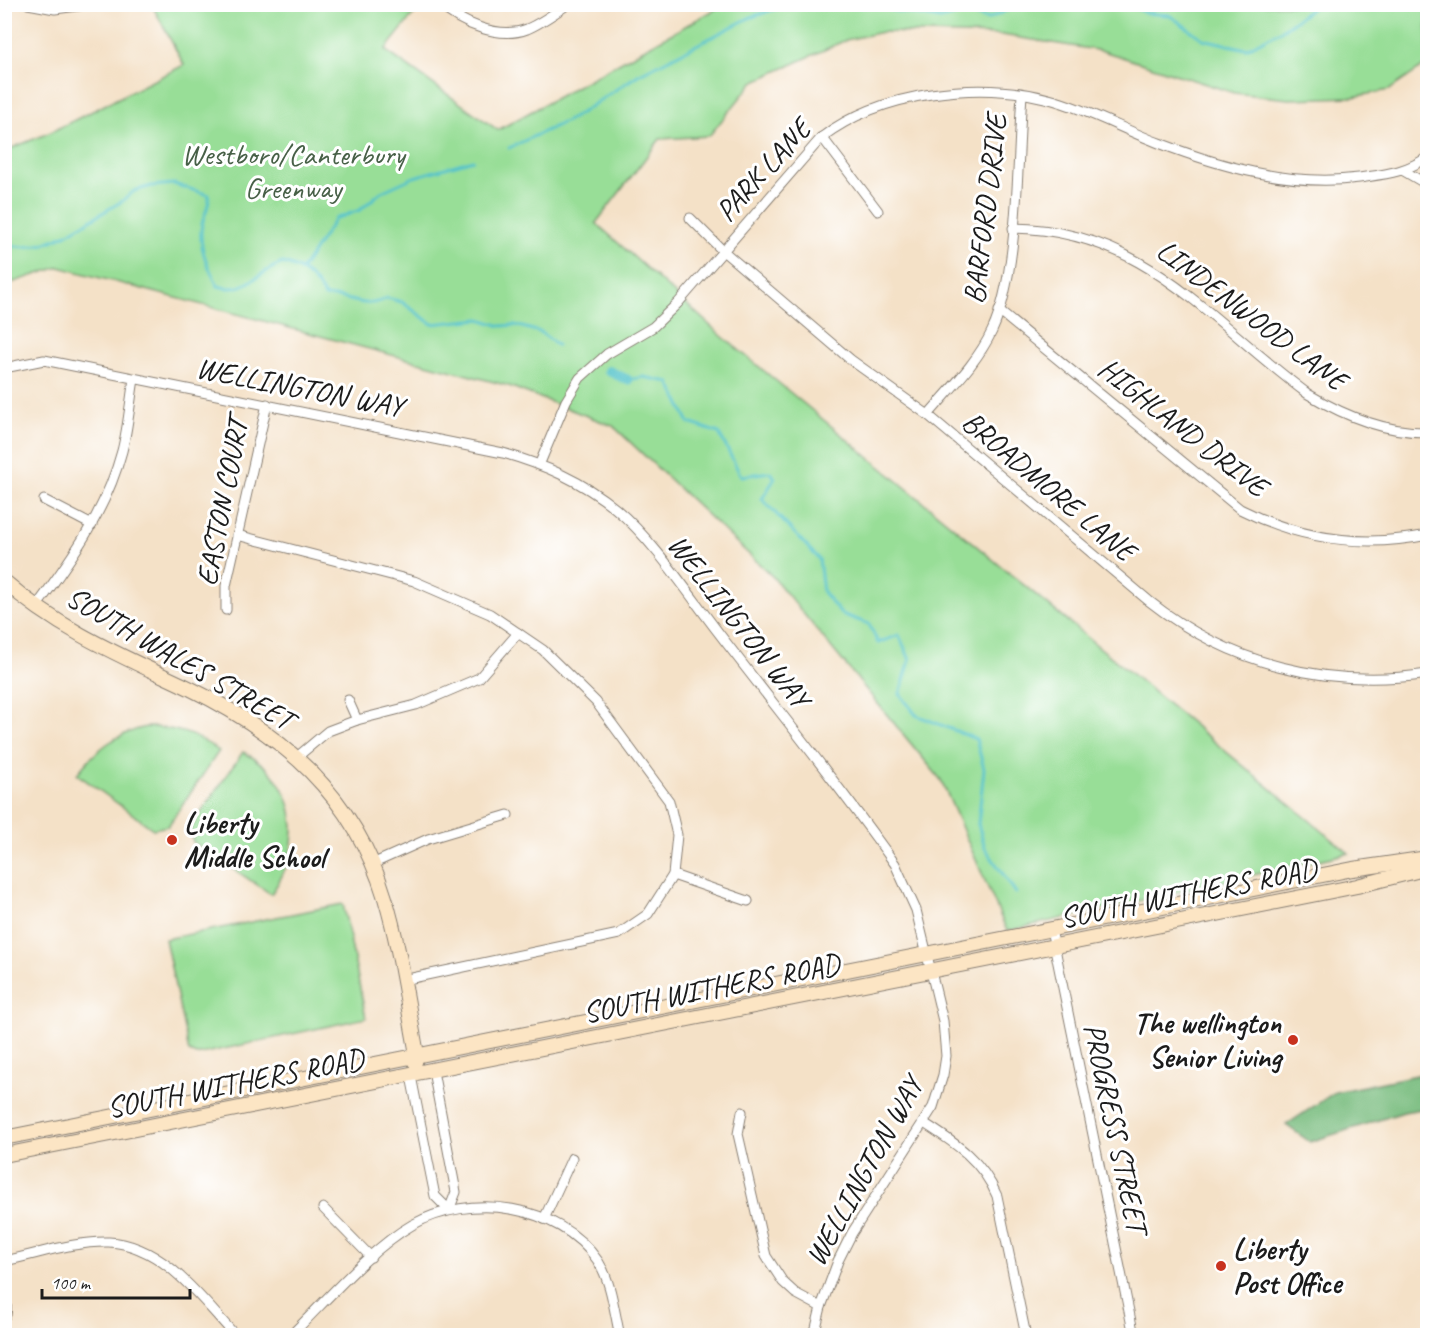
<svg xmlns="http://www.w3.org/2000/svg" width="1432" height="1340" viewBox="0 0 1432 1340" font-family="Caveat,sans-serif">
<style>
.green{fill:#98de97;stroke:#5a7d5a;stroke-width:1.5}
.forest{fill:#7abd80;stroke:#4b6c4e;stroke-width:1.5}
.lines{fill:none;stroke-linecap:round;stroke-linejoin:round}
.stream{stroke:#55c3ca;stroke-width:3}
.canal{stroke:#55c3ca;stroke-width:10}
.street-casing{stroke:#887e72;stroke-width:11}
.secondary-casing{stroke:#887e72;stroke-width:16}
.street{stroke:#fff;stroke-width:9}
.secondary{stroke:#fce5c4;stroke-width:14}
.poi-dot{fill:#c8321e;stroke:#fff;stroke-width:2}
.labels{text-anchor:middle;stroke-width:6;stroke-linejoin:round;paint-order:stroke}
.park-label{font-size:30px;fill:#476047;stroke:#fff}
.street-label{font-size:30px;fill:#1c1c1c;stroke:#fff}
.poi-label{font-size:30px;font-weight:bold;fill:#1c1c1c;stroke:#fff;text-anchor:start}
</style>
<rect width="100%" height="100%" fill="#fff"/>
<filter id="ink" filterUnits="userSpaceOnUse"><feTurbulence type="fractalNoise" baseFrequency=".0167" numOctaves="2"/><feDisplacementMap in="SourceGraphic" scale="12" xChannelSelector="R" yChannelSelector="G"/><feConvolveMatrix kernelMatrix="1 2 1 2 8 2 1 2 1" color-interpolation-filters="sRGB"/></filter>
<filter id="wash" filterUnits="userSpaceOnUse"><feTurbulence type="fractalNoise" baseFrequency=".008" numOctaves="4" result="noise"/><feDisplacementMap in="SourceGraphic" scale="24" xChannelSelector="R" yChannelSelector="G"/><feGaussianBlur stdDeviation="1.35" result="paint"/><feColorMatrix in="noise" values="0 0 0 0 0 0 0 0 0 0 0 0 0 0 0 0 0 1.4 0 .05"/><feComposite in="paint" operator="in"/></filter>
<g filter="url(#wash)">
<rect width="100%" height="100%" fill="#f4e1c7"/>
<!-- green -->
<g class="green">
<path d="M 152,5 L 421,5 L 385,50 L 498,130 L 723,5 L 1427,5 L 1427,64 L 1389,90 L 1353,97 L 1289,99 L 1234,93 L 1103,51 L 1002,35 L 882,32 L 846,40 L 753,82 L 709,136 L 660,139 L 596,223 L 723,337 L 1349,853 L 1007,931 L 941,780 L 773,577 L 613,426 L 509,386 L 59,267 L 5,285 L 5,151 L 51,132 L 184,65 Z"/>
<path d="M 146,727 C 175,727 196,734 219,751 L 168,826 L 153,829 L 77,774 C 96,749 116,734 146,727 Z"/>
<path d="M 243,752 C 301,781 306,846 271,894 L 193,842 L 190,828 Z"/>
<path d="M 343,904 L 366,1018 L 196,1055 L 189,1052 L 165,939 Z"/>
</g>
<!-- forest -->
<path class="forest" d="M 1427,1073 L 1427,1108 L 1404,1112 L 1310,1142 L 1286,1125 L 1335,1092 Z"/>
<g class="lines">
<!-- stream -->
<g class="stream">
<path d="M 825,4 L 843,7 L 870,6 L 941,19 L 966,12 L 988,19 L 1021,4"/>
<path d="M 1130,4 L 1145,13 L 1169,15 L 1203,39 L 1246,49 L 1282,30 L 1318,4"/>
<path d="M 509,148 L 573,118 L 638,75 L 749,18 L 789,4"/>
<path d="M 4,245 L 25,247 L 44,244 L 67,234 L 124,200 L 134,191 L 152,186 L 174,184 L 209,195 C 210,209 201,218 201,232 C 200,251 209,269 218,286 C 246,295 258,271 283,263 C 304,269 314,277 325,297 C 350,295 364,311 387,298 L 402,302 L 432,324 L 480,319 L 501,326 L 515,325 L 540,332 L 557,345"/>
<path d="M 302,269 L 335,219 L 360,210 L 381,192 L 414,177 L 473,160"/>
<path d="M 628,380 L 643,377 L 669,382 L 689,423 L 719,433 L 741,476 L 770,472 L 775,478 L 762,499 L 819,559 L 823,592 L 841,614 L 869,624 L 878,643 L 899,635 L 910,660 L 900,694 L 916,715 L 976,739 L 984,769 L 978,824 L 985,848 L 1016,893"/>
</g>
<!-- canal -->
<path class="canal" d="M 609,371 L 628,380"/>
</g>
</g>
<g filter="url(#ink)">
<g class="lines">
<defs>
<g id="street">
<path d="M 28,4 L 55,9 L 92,4"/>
<path d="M 439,4 C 461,23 498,40 527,29 C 541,23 555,13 568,4"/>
<path d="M 822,137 L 878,211"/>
<path d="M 1404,171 L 1428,185"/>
<path d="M 690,218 L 722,250 L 851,360 L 928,415 L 1149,601 C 1229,664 1327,689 1428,674"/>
<path d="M 1013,228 C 1146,230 1209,321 1308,394 C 1343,415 1385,433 1428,432"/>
<path d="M 999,311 L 1240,509 C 1299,539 1363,548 1428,535"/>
<path d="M 4,368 L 44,360 L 503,453 C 545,465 582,481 616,509 C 653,540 688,593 718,632 C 777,709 839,785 895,864 L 916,910 L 943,1021 L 946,1056 L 943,1075 L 933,1107 L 852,1233 L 838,1261 L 821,1307 L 814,1336"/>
<path d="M 928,415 C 950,389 977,363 992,331 C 1019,274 1017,160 1022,95"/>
<path d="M 540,463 L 566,401 L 580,378 L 607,354 L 653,327 L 678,303 L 822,137 C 881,92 978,80 1049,99 C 1087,109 1122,129 1159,143 C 1222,167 1291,187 1359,178 C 1386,174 1404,173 1428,157"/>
<path d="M 44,500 L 92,525"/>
<path d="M 237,535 L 414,581 L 490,614 L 543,650 L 596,702 L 669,801 L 677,835 L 673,875 L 648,914 L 619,934 L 403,980"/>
<path d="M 36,607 C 72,558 106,511 122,451 C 128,428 130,403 134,379"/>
<path d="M 226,610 L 226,586 L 267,404"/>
<path d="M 348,700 L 357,720"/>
<path d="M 297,757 L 328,731 L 357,720 L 416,705 L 479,678 L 518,633"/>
<path d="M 372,864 L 428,839 L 508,815"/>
<path d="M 673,875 L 748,901"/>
<path d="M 1051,929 L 1134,1336"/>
<path d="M 411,1076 L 435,1196 L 449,1210 L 456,1192 L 433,1071"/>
<path d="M 742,1112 L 738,1134 L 766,1256 L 783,1282 L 795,1293 L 821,1307"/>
<path d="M 924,1123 C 955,1143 982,1160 997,1196 L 1026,1336"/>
<path d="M 323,1208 L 371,1257"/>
<path d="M 544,1219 L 572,1158"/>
<path d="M 4,1261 C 38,1254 75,1241 109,1242 C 164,1245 201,1299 236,1336"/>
<path d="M 290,1336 C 326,1301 370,1249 412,1225 C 470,1192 559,1204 598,1261 C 612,1283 614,1311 620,1336"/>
</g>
<g id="secondary">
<path d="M 4,581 C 59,630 124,657 189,688 C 283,734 354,795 385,898 C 400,948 407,1002 417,1054 L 415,1062"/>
<path d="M 4,1138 L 1353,869 L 1428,858"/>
<path d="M 4,1155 L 1357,886 L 1428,868"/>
<path d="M 4,1266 L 4,1313"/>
</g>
</defs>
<!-- street casing -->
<use href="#street" class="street-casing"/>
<!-- secondary casing -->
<use href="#secondary" class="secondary-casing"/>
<!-- street -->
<use href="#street" class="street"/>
<!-- secondary -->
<use href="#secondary" class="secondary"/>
</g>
</g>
<!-- markers -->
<g class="poi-dot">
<circle cx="172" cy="840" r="6"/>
<circle cx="1293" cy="1040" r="6"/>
<circle cx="1221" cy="1266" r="6"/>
</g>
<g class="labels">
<!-- park labels -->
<g class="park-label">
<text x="293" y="164">Westboro/Canterbury<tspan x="293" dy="34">Greenway</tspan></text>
</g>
<!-- street labels -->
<g class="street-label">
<text transform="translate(763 170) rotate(-48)" y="10">PARK LANE</text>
<text transform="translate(985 209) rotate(-83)" y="10">BARFORD DRIVE</text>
<text transform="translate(1252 315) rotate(37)" y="10">LINDENWOOD LANE</text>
<text transform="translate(300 387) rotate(11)" y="10">WELLINGTON WAY</text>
<text transform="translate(1183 427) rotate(38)" y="10">HIGHLAND DRIVE</text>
<text transform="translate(1049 486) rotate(40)" y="10">BROADMORE LANE</text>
<text transform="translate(222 502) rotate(-79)" y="10">EASTON COURT</text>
<text transform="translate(739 621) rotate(52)" y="10">WELLINGTON WAY</text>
<text transform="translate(180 658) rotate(30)" y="10">SOUTH WALES STREET</text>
<text transform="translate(1188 893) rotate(-11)" y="10">SOUTH WITHERS ROAD</text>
<text transform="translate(711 988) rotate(-11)" y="10">SOUTH WITHERS ROAD</text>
<text transform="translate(235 1083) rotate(-11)" y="10">SOUTH WITHERS ROAD</text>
<text transform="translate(1116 1128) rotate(78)" y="10">PROGRESS STREET</text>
<text transform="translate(864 1171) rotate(-61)" y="10">WELLINGTON WAY</text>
</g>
<!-- poi labels -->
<g class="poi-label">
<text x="184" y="833">Liberty<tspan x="184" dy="34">Middle School</tspan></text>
<text x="1281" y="1033" text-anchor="end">The wellington<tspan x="1281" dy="34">Senior Living</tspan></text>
<text x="1233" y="1259">Liberty<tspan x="1233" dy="34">Post Office</tspan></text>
</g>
</g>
<!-- margin -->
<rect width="1432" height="1340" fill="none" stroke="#fff" stroke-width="24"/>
<!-- scale -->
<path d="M42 1289v9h148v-9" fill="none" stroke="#1c1c1c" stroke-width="3"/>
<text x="51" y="1289" font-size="18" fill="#1c1c1c" stroke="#ffffff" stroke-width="4.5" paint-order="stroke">100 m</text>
</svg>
